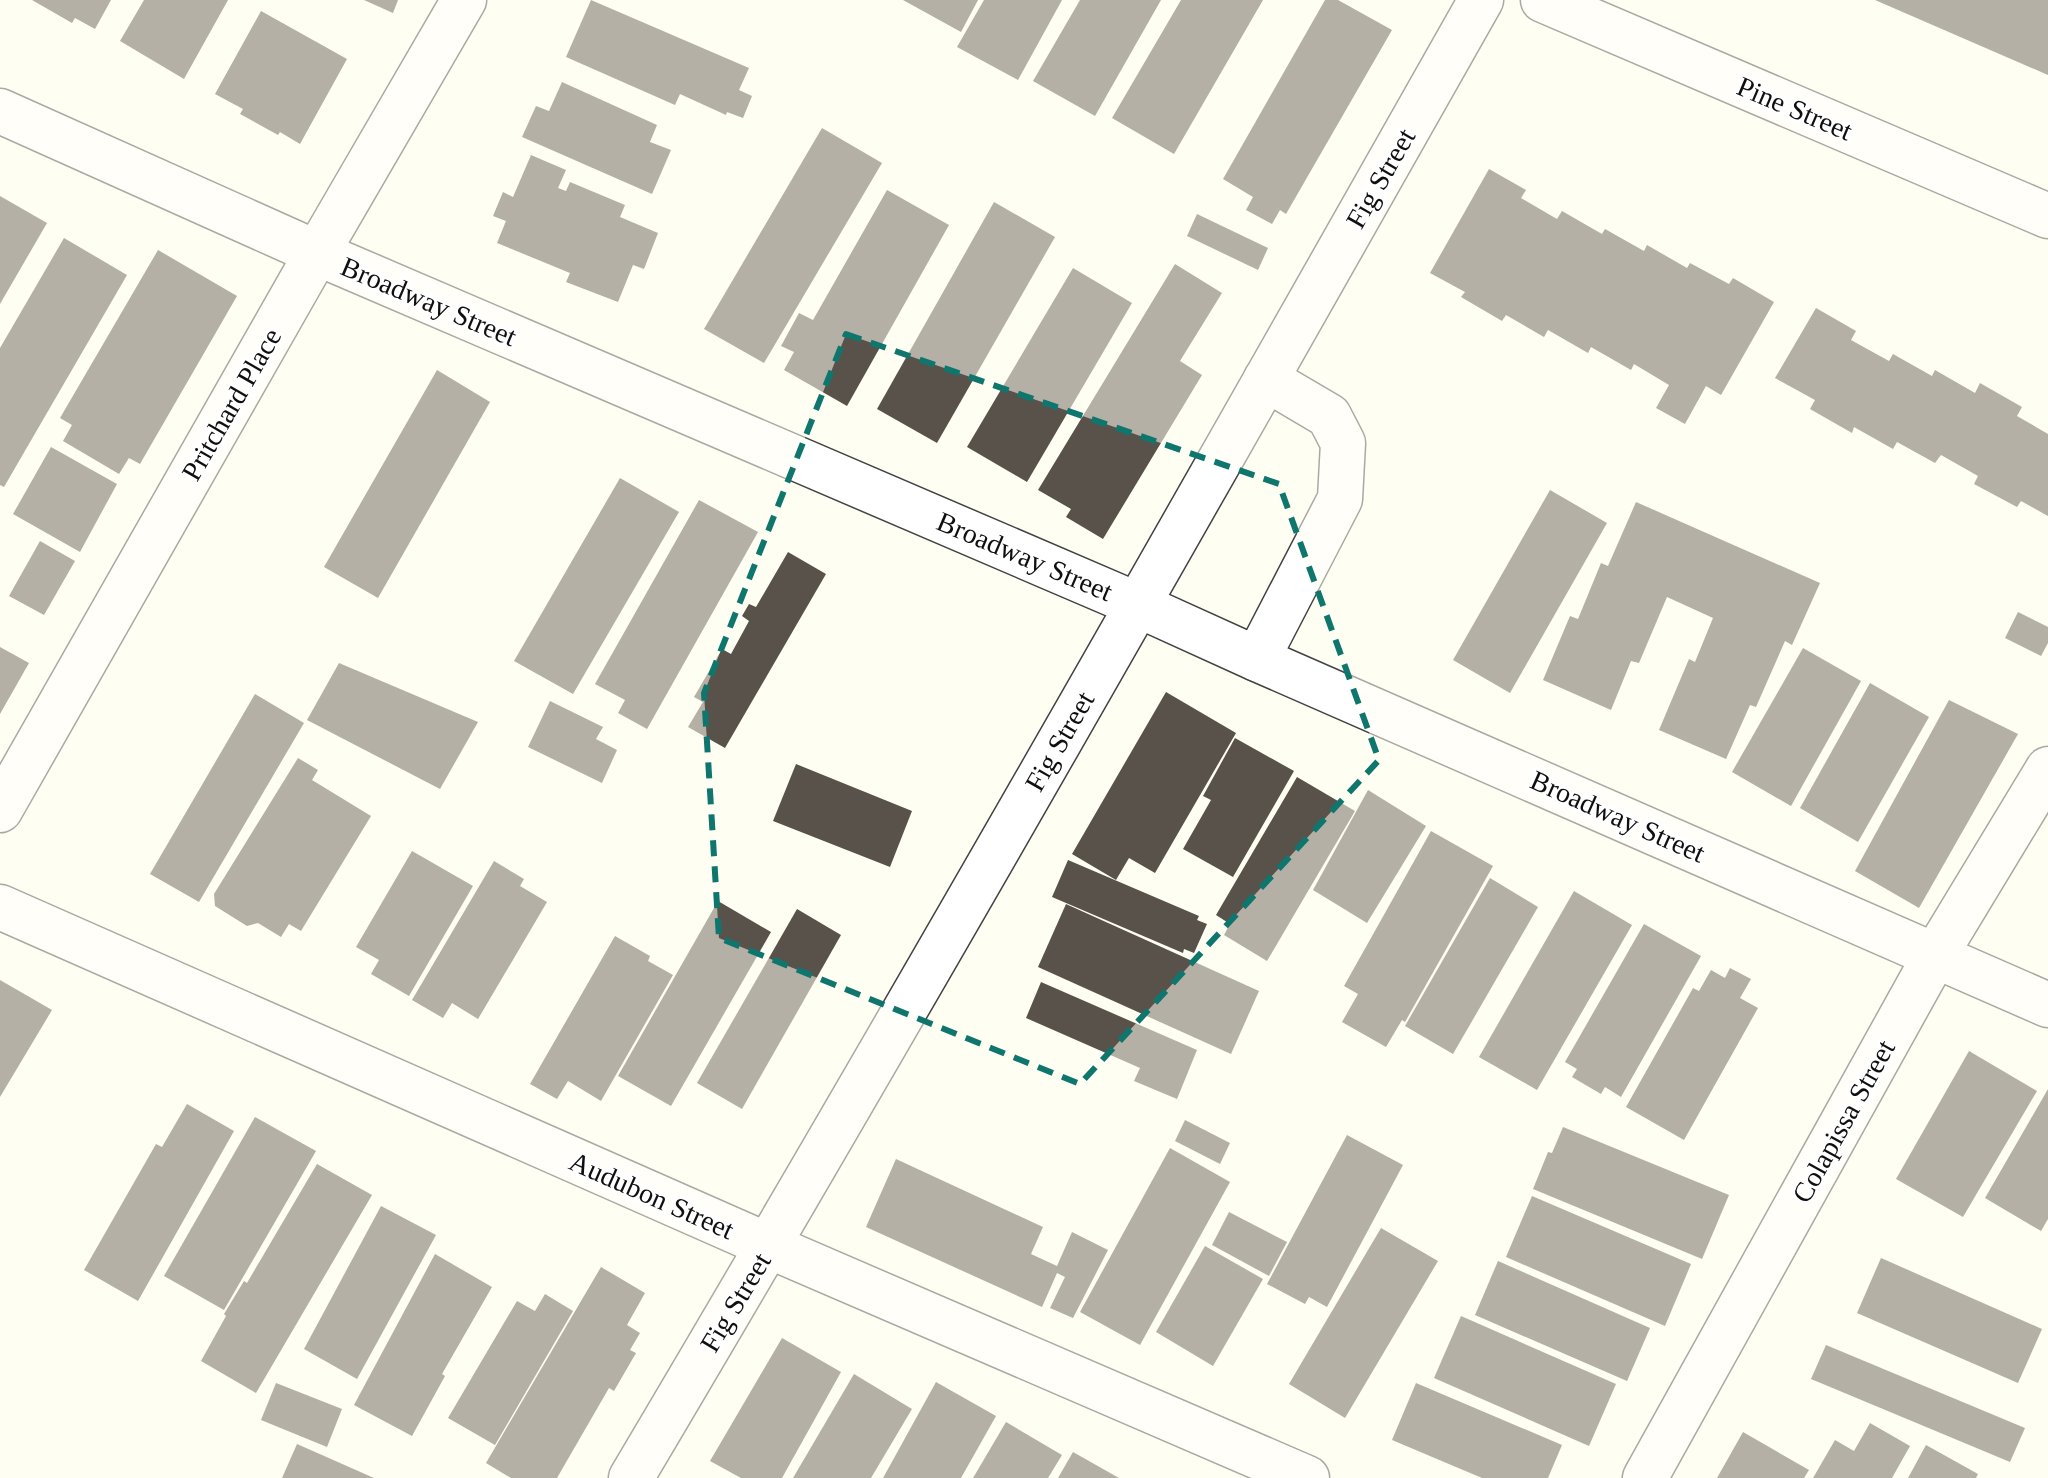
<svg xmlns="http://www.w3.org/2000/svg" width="2048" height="1478" viewBox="0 0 2048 1478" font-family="'Times New Roman',serif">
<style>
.building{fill:#59524b}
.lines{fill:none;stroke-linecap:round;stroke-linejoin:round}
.minor-casing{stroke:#424242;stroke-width:47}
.minor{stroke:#fff;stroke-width:44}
.marked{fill:none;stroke:#0f766e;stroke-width:6;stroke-dasharray:16 10;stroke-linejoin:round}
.labels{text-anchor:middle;stroke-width:8;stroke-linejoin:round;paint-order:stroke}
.street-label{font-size:28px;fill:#0f0f0f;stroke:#fff}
</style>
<rect width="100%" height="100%" fill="#fffef2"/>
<!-- building -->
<g class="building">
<path d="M 32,0 L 111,0 L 95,29 L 75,18 L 72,23 Z"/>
<path d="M 144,0 L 228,0 L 184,79 L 120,41 Z"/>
<path d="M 364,0 L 398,0 L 393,13 Z"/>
<path d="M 591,0 L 749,68 L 739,90 L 752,96 L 743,118 L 727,112 L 726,115 L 680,94 L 675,105 L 566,57 Z"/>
<path d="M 903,0 L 978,0 L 961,32 Z"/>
<path d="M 984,0 L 1062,0 L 1018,80 L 957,47 Z"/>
<path d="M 1080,0 L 1161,0 L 1095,116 L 1033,81 Z"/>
<path d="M 1181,0 L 1263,0 L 1174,154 L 1112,118 Z"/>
<path d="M 1325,0 L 1338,0 L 1392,30 L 1286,214 L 1280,210 L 1272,224 L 1246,210 L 1253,197 L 1223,179 Z"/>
<path d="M 1875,0 L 2048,0 L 2048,75 Z"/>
<path d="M 261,11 L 347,59 L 300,144 L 280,132 L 278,135 L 240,114 L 243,109 L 215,94 Z"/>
<path d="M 562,82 L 657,125 L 650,142 L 671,150 L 652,194 L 522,137 L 536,106 L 549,111 Z"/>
<path d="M 822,128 L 882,163 L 764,363 L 704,329 Z"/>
<path d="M 531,155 L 566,170 L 558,188 L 566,191 L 570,182 L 625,205 L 620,217 L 658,233 L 644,269 L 633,265 L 618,302 L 566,282 L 570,273 L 497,243 L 506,221 L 493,216 L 503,192 L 513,197 Z"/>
<path d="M 1489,169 L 1526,190 L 1521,198 L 1557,219 L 1562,211 L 1602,234 L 1605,229 L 1644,251 L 1647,245 L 1687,268 L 1690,263 L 1729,284 L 1733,278 L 1774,302 L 1721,395 L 1706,386 L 1685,424 L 1656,408 L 1669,385 L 1634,364 L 1631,370 L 1591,347 L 1588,353 L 1548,330 L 1544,337 L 1506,315 L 1502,321 L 1461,297 L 1465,292 L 1430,273 Z"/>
<path d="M 887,190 L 949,225 L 847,406 L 784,370 L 794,352 L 781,346 L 799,313 L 813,320 Z"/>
<path d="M 0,196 L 47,223 L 0,304 Z"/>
<path d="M 994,202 L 1055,237 L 937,443 L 877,409 Z"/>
<path d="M 1197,214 L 1268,248 L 1258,270 L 1187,236 Z"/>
<path d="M 64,238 L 127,275 L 4,487 L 0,485 L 0,348 Z"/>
<path d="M 158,250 L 237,296 L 140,464 L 129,458 L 119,474 L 63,441 L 72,425 L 60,418 Z"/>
<path d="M 1175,264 L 1222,293 L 1180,361 L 1202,375 L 1103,539 L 1066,517 L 1071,509 L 1038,490 Z"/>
<path d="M 1073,268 L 1132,303 L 1027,482 L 967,447 Z"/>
<path d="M 1816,308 L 1856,331 L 1851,340 L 1889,361 L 1893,354 L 1932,376 L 1935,370 L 1975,393 L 1980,383 L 2022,407 L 2017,416 L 2048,434 L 2048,516 L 2021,501 L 2017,507 L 1974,484 L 1978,476 L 1941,455 L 1935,463 L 1897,442 L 1893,449 L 1854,427 L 1852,433 L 1810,409 L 1815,400 L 1775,378 Z"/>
<path d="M 437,370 L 490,402 L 378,598 L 324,567 Z"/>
<path d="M 51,447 L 117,484 L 80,552 L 13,514 Z"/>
<path d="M 620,478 L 679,512 L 573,694 L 514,661 Z"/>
<path d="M 1550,490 L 1607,523 L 1510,693 L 1453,660 Z"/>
<path d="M 699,500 L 758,532 L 647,729 L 618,713 L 625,700 L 595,684 Z"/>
<path d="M 1636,502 L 1820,583 L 1792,645 L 1785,641 L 1756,707 L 1750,705 L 1726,759 L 1659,730 L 1689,659 L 1695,662 L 1713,618 L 1667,597 L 1639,663 L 1631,661 L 1611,710 L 1543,680 L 1570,616 L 1578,619 L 1601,563 L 1608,566 Z"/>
<path d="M 40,541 L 75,561 L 44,615 L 9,596 Z"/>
<path d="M 788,552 L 826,574 L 725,748 L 688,727 L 703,702 L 694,697 L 722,649 L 731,654 L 749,621 L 742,616 L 749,604 L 756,607 Z"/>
<path d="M 2018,612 L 2048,627 L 2048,643 L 2041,656 L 2005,638 Z"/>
<path d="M 0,647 L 29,663 L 0,714 Z"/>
<path d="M 1803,648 L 1861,681 L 1791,806 L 1732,772 Z"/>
<path d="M 339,663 L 478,722 L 440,789 L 307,720 Z"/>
<path d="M 1870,683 L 1929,717 L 1858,842 L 1800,808 Z"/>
<path d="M 1166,692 L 1236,733 L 1155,873 L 1129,858 L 1116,880 L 1072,854 Z"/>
<path d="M 255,694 L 304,723 L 199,902 L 150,874 Z"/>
<path d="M 1949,700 L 2018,734 L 1919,908 L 1855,871 Z"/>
<path d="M 550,701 L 603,727 L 596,739 L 617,750 L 602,783 L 528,747 Z"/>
<path d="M 1235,738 L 1294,771 L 1233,877 L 1183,849 L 1211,800 L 1203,796 Z"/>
<path d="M 298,758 L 318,770 L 312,780 L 371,816 L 301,931 L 289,924 L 281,937 L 258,923 L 247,926 L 215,906 L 214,894 Z"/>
<path d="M 796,764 L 912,811 L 890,867 L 773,821 Z"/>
<path d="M 1297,777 L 1355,811 L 1267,961 L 1224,935 L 1230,924 L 1216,915 Z"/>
<path d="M 1368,790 L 1426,826 L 1367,923 L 1313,890 Z"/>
<path d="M 1431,831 L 1493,866 L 1405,1022 L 1402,1020 L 1386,1047 L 1342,1022 L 1358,994 L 1344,986 Z"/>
<path d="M 412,851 L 473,886 L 409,996 L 371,974 L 379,960 L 356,947 Z"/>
<path d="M 1068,860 L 1199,916 L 1197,920 L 1207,924 L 1194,953 L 1184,949 L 1183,953 L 1052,897 Z"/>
<path d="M 494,861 L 524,879 L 520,886 L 547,902 L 478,1019 L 452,1003 L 443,1018 L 412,1000 Z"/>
<path d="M 1490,878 L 1538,907 L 1453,1054 L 1405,1026 Z"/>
<path d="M 1574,891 L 1632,925 L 1537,1090 L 1479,1057 Z"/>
<path d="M 718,901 L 771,932 L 671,1106 L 618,1076 Z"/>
<path d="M 1066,904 L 1259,991 L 1231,1054 L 1038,967 Z"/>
<path d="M 797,909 L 841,935 L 742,1109 L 697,1083 Z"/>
<path d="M 1644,924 L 1701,956 L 1621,1097 L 1605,1087 L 1601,1094 L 1572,1077 L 1577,1069 L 1565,1062 Z"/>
<path d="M 615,936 L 650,956 L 648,961 L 673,975 L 601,1101 L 568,1081 L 557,1099 L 530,1084 Z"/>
<path d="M 1730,968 L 1751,979 L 1740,998 L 1758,1008 L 1684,1140 L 1626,1107 L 1693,988 L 1699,991 L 1711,970 L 1725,978 Z"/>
<path d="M 0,980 L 52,1010 L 0,1097 Z"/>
<path d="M 1041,982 L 1197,1050 L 1177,1099 L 1134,1081 L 1140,1068 L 1026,1018 Z"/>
<path d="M 1969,1051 L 2037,1091 L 1963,1217 L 1896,1179 Z"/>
<path d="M 2048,1089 L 2048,1219 L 2041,1231 L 1985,1198 Z"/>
<path d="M 187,1104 L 234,1131 L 138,1301 L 84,1270 L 156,1144 L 162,1147 Z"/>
<path d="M 255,1117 L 316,1151 L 224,1310 L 164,1276 Z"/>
<path d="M 1185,1120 L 1230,1143 L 1220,1164 L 1175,1141 Z"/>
<path d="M 1563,1127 L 1729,1195 L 1702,1259 L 1533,1189 L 1548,1152 L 1552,1153 Z"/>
<path d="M 1347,1135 L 1403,1165 L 1327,1307 L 1309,1297 L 1305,1304 L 1267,1284 Z"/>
<path d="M 1170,1148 L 1230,1182 L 1140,1345 L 1080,1312 Z"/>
<path d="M 896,1159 L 1043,1227 L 1031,1254 L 1057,1266 L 1072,1232 L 1108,1250 L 1073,1318 L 1050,1308 L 1065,1277 L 1057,1273 L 1042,1307 L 866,1227 Z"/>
<path d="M 317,1164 L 372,1195 L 256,1393 L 201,1361 L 226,1316 L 224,1314 L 244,1281 L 247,1283 Z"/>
<path d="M 1532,1196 L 1691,1264 L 1665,1326 L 1506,1257 Z"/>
<path d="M 381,1206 L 436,1235 L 357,1379 L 304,1349 Z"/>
<path d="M 1229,1212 L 1287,1242 L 1269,1276 L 1212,1245 Z"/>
<path d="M 1381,1228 L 1438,1261 L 1345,1418 L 1289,1384 Z"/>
<path d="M 1205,1246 L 1263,1279 L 1213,1366 L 1156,1332 Z"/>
<path d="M 435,1254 L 492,1287 L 442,1374 L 445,1376 L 412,1436 L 354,1405 Z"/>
<path d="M 1881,1258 L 2042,1329 L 2018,1383 L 1857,1313 Z"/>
<path d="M 1498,1261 L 1650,1328 L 1627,1381 L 1475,1315 Z"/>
<path d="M 601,1267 L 645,1293 L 627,1325 L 640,1333 L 630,1350 L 636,1353 L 614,1391 L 609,1388 L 557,1478 L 511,1478 L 486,1463 Z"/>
<path d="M 545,1294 L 573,1311 L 495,1445 L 448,1418 L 517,1301 L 535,1311 Z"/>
<path d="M 1461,1316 L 1616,1384 L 1589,1446 L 1434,1378 Z"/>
<path d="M 782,1338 L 841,1372 L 782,1478 L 741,1478 L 710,1461 Z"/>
<path d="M 1826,1345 L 2025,1428 L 2010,1462 L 1811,1379 Z"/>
<path d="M 854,1374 L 912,1409 L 871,1478 L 793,1478 Z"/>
<path d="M 936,1382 L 996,1416 L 961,1478 L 883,1478 Z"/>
<path d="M 276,1383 L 342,1409 L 327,1447 L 261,1420 Z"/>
<path d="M 1416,1383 L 1562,1445 L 1548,1478 L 1482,1478 L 1392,1440 Z"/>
<path d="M 1006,1422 L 1062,1455 L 1048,1478 L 973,1478 Z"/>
<path d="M 1870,1423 L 1910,1446 L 1892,1478 L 1813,1478 L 1835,1440 L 1854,1451 Z"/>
<path d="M 1743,1432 L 1809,1470 L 1804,1478 L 1717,1478 Z"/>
<path d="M 297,1444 L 374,1478 L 282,1478 Z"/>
<path d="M 1926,1445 L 1978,1474 L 1976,1478 L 1908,1478 Z"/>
<path d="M 1073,1452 L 1119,1478 L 1058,1478 Z"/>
</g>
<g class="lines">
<defs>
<g id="minor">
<path d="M 1543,0 L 2048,216"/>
<path d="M 0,111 L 317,253 L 1138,605 L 1257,659 L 2048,1005"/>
<path d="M 1257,659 L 1340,499 L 1343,443 L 1329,416 L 1266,379"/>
<path d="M 0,810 L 317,253 L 464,0"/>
<path d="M 0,907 L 769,1246 L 1307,1478"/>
<path d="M 631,1478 C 921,989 1201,495 1481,0"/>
<path d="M 1645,1478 L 1936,954 L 2048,769"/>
</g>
</defs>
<!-- minor casing -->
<use href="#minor" class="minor-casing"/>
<!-- minor -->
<use href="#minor" class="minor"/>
</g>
<!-- marked area -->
<path d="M0 0H2048V1478H0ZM 846,334 L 1279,484 L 1379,760 L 1080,1084 L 719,938 L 704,693 Z" fill="#fffef2" fill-opacity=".55" fill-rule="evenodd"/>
<path class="marked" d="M 846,334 L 1279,484 L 1379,760 L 1080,1084 L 719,938 L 704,693 Z"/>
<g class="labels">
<!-- street labels -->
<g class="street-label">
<text transform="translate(1795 108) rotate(23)" y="10">Pine Street</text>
<text transform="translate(1380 178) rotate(-60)" y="10">Fig Street</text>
<text transform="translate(429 301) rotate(23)" y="10">Broadway Street</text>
<text transform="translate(231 404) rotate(-60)" y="10">Pritchard Place</text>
<text transform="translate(1025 556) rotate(23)" y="10">Broadway Street</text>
<text transform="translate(1059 741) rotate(-60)" y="10">Fig Street</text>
<text transform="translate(1618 816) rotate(24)" y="10">Broadway Street</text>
<text transform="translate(1843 1121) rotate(-61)" y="10">Colapissa Street</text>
<text transform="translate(652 1195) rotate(24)" y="10">Audubon Street</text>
<text transform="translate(735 1302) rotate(-59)" y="10">Fig Street</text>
</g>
</g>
</svg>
